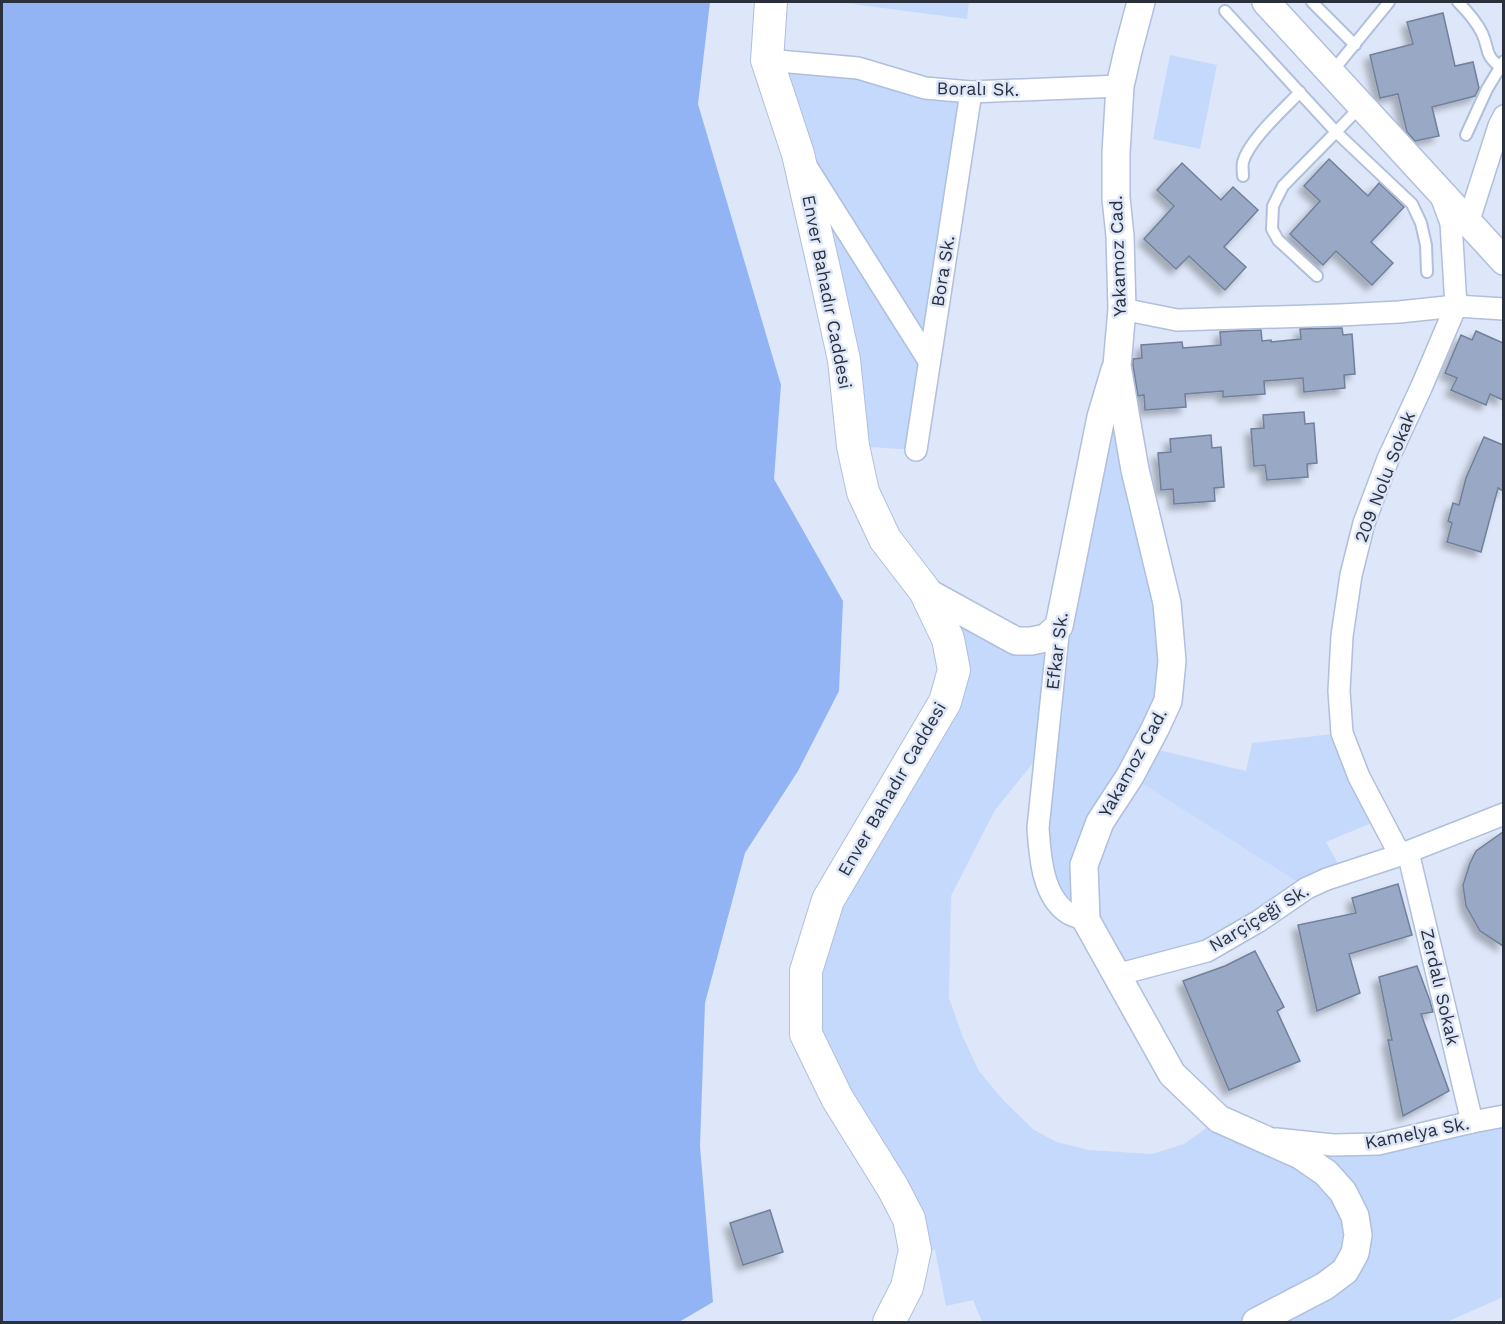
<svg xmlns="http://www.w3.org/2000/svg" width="1505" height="1324" viewBox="0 0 1505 1324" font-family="'Work Sans',sans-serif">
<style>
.built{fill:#cfdffc}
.green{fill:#c5d9fc}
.water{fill:#92b4f5}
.building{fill:#99a8c4;stroke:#71809a;stroke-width:1.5;filter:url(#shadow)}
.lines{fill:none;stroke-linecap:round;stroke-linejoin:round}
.service-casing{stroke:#afbfdc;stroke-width:14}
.minor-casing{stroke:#afbfdc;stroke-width:24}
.tertiary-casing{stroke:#afbfdc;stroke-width:30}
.secondary-casing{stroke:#afbfdc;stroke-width:34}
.service{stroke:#fff;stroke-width:10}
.minor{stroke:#fff;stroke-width:21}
.tertiary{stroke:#fff;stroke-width:27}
.secondary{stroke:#fff;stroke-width:32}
.labels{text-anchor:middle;stroke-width:5;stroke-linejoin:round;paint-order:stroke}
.street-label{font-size:18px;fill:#2b313c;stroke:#dee7f9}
</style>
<defs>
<filter id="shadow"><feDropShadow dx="-5.5" dy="5.5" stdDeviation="3" flood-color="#0004"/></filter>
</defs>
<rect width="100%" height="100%" fill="#dee7f9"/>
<!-- built -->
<path class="built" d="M 1130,776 L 1307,888 L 1259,921 L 1116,975 L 1086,920 L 1100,822 Z"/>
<!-- green -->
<g class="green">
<path d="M 837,2 L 969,2 L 967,19 Z"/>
<path d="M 1170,55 L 1217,65 L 1200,149 L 1153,139 Z"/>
<path d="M 767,60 L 971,92 L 916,450 L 853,446 Z"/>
<path d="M 1117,366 L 1172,661 L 1146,747 L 1246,771 L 1252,743 L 1342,733 L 1379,820 L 1326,842 L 1344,874 L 1307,888 L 1130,776 L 1100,822 L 1086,920 L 1050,893 L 1045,748 L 995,810 L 951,896 L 949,998 L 962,1035 L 979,1071 L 1004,1101 L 1034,1130 L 1057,1142 L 1089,1150 L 1152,1154 L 1184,1144 L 1219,1119 L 1333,1145 L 1503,1116 L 1503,1297 L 1447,1322 L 982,1322 L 973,1300 L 946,1306 L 935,1250 L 915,1250 L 806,1034 L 828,900 L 945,702 L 925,591 L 1016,641 L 1046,638 Z"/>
</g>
<!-- water -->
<path class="water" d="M 2,2 L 710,2 L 698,104 L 781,385 L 774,479 L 843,601 L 839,691 L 798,771 L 745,853 L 705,1003 L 700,1146 L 713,1302 L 679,1322 L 2,1322 Z"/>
<!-- building -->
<g class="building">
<path d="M 1443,13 L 1455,66 L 1473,62 L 1479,88 L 1475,96 L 1432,107 L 1439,136 L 1415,141 L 1407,132 L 1398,94 L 1380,98 L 1370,55 L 1413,44 L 1407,22 Z"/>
<path d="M 1329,159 L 1368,196 L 1379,183 L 1404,207 L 1371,242 L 1393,263 L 1372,285 L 1336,251 L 1323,265 L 1290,234 L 1320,201 L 1304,186 Z"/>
<path d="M 1182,163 L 1221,200 L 1233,187 L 1258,210 L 1224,247 L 1246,267 L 1225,290 L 1189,256 L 1176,269 L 1144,239 L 1174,206 L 1157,190 Z"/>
<path d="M 1342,328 L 1343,335 L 1352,334 L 1355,374 L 1344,375 L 1345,388 L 1304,392 L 1303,378 L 1264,381 L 1265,394 L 1223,397 L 1223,391 L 1185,394 L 1186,407 L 1145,410 L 1144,395 L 1138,396 L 1133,365 L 1133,359 L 1142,358 L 1141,345 L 1182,342 L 1183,348 L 1221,345 L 1220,332 L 1234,331 L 1261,330 L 1262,341 L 1271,340 L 1271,342 L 1301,339 L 1300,329 Z"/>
<path d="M 1476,331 L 1503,343 L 1503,400 L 1490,394 L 1486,405 L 1451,390 L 1457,378 L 1445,373 L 1461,335 L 1472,340 Z"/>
<path d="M 1304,412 L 1305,424 L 1314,423 L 1317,463 L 1307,464 L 1308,477 L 1267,480 L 1265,465 L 1254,466 L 1251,429 L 1264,428 L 1263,415 Z"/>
<path d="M 1211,435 L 1212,448 L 1221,447 L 1224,487 L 1214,488 L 1215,501 L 1174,504 L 1173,489 L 1161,490 L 1158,453 L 1171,452 L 1170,439 Z"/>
<path d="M 1484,437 L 1503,445 L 1503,491 L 1498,488 L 1481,552 L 1447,542 L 1452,523 L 1448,521 L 1453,503 L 1459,505 L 1466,478 Z"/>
<path d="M 1503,832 L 1503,946 L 1480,931 L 1466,906 L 1463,885 L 1470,863 L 1476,851 Z"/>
<path d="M 1398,884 L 1412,935 L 1349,954 L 1360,993 L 1317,1011 L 1298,925 L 1356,913 L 1352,898 Z"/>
<path d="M 1255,951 L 1284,1007 L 1277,1011 L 1300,1061 L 1229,1090 L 1183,981 L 1225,966 Z"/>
<path d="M 1417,966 L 1430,1001 L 1433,1012 L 1421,1014 L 1449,1091 L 1403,1116 L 1388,1040 L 1392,1040 L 1379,977 Z"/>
<path d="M 770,1210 L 783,1252 L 743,1265 L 730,1223 Z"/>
</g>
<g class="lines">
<defs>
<g id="service">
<path d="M 1312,2 L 1355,45"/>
<path d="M 1458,2 C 1467,11 1476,21 1482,33 C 1490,50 1483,53 1500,67"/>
<path d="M 1225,11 L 1336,132 L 1361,106"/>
<path d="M 1331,73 L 1389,2"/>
<path d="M 1466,135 L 1487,89 L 1504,61"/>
<path d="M 1243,176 C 1243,172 1242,167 1243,162 C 1249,140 1284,109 1300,92"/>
<path d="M 1317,276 L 1278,240 L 1272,229 L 1273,206 L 1283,186 L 1336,132 L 1412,204 L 1421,223 L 1426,245 L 1427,272"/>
</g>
<g id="minor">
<path d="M 767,60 L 858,68 L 925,88 L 971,92 L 1120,86"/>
<path d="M 808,169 L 929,361"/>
<path d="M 1441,196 L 1451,223 L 1456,306 L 1421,388 L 1388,459 L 1364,523 L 1351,575 L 1342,636 L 1339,691 L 1342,733 L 1359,777 L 1400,855 L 1504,814"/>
<path d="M 1468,223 L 1499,126 L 1504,116"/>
<path d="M 1122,309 L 1177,320 L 1340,315 L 1399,312 L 1456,306 L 1504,309"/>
<path d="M 916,450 L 971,92"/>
<path d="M 1059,626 L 1038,828 C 1040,855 1042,896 1068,913 C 1073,916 1080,918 1086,920"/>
<path d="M 1408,852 L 1472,1122"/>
<path d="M 1116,975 L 1207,951 L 1259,921 L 1307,888 L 1327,879 L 1400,855"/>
<path d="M 1276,1139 L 1333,1145 L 1378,1144 L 1472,1122 L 1504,1116"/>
</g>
<g id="tertiary">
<path d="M 1141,2 L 1128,51 L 1120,86 L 1116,153 L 1116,198 L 1120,236 L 1122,309 L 1117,366 L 1135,470 L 1167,603 L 1172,661 L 1168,701 L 1155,729 L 1130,776 L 1100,822 L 1084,865 L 1086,920 L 1172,1074 L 1219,1119 L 1300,1155 L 1326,1173 L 1343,1192 L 1355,1216 L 1358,1235 L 1355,1253 L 1345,1271 L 1325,1286 L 1256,1322"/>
<path d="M 1266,2 L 1504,261"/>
<path d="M 925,591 L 1016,641 L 1031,641 L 1046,638 L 1059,626 L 1101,417 L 1115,370"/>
</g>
<path id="secondary" d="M 771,2 L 767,60 L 798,154 L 829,291 L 844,360 L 853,446 L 863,492 L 885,539 L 925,591 L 948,639 L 954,670 L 945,702 L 828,900 L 806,971 L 806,1034 L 837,1098 L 893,1188 L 909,1219 L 915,1250 L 907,1287 L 889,1322"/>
</defs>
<!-- service casing -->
<use href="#service" class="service-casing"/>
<!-- minor casing -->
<use href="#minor" class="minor-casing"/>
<!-- tertiary casing -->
<use href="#tertiary" class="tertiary-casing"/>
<!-- secondary casing -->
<use href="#secondary" class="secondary-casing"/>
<!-- service -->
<use href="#service" class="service"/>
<!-- minor -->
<use href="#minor" class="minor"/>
<!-- tertiary -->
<use href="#tertiary" class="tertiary"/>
<!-- secondary -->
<use href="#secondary" class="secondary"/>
</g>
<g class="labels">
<!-- street labels -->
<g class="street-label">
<text transform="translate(978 89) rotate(1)" y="6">Boralı Sk.</text>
<text transform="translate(1118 256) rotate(-92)" y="6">Yakamoz Cad.</text>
<text transform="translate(943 271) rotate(-81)" y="6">Bora Sk.</text>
<text transform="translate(827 292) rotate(79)" y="6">Enver Bahadır Caddesi</text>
<text transform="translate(1385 477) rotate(-69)" y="6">209 Nolu Sokak</text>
<text transform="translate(1057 651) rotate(-83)" y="6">Efkar Sk.</text>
<text transform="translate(1133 763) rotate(-61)" y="6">Yakamoz Cad.</text>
<text transform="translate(892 789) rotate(-60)" y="6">Enver Bahadır Caddesi</text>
<text transform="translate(1259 918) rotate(-31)" y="6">Narçiçeği Sk.</text>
<text transform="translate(1440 987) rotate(77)" y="6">Zerdalı Sokak</text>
<text transform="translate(1417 1133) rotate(-11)" y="6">Kamelya Sk.</text>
</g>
</g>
<!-- border -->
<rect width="1505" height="1324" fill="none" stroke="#2b313c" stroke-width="6"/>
</svg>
